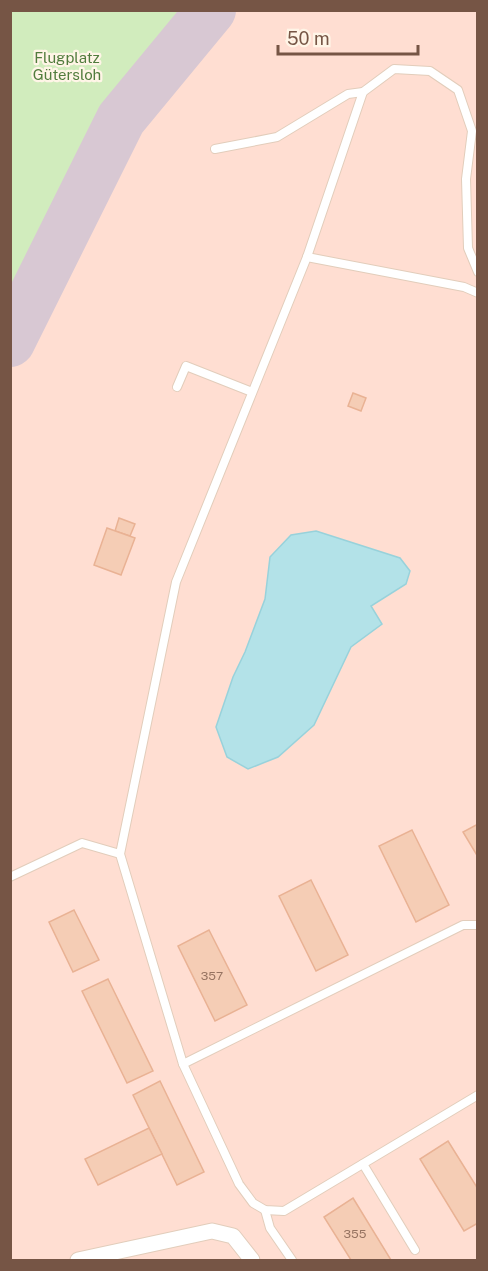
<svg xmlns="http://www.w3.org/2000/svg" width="488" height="1271" viewBox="0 0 488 1271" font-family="'Public Sans',sans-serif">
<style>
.commercial{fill:#ffded2}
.green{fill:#d1ecbd}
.water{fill:#b3e2e8;stroke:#98d2db;stroke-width:1.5}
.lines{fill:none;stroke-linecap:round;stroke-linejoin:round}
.taxiway{stroke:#d8c8d3;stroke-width:50}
.building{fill:#f5cdb5;stroke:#e9b294;stroke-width:1.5}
.lane-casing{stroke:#e2cdbb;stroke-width:10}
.street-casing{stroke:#e2cdbb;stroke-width:17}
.lane{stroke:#fff;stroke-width:8}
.street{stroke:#fff;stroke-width:15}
.labels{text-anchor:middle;stroke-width:4.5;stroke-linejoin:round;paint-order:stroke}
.number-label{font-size:12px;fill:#967361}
.park-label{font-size:15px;fill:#517c3d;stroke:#fff5e7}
</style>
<rect width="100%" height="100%" fill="#fef1df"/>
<!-- commercial -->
<path class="commercial" d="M 10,11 L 477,11 L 477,1260 L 11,1260 Z"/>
<!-- green -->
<path class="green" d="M 11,10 L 184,11 L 140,61 L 105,110 L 11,297 Z"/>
<!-- water -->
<path class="water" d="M 316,531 L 400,558 L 410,571 L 406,584 L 371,606 L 382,624 L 351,647 L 314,725 L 278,757 L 248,769 L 227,757 L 216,727 L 233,677 L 245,652 L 265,599 L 270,557 L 291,535 Z"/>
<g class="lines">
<!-- taxiway -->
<path class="taxiway" d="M 10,342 L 121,119 L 211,10"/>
</g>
<!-- building -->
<g class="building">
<path d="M 353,393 L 366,398 L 361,411 L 348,406 Z"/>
<path d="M 119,518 L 135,524 L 130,536 L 115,531 Z"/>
<path d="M 107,528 L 135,538 L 121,575 L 94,565 Z"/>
<path d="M 478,824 L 478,857 L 463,832 Z"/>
<path d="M 412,830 L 449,905 L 416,922 L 379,846 Z"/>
<path d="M 311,880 L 348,955 L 316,971 L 279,896 Z"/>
<path d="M 74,910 L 99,960 L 73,972 L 49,922 Z"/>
<path d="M 209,930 L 247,1005 L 215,1021 L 178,946 Z"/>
<path d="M 108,979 L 153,1071 L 127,1083 L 82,991 Z"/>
<path d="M 160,1081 L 204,1172 L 177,1185 L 133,1095 Z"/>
<path d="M 149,1128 L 162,1154 L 98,1185 L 85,1159 Z"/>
<path d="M 448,1141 L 478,1189 L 478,1223 L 464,1231 L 420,1159 Z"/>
<path d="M 353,1198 L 391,1260 L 351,1260 L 324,1217 Z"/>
</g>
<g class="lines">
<defs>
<g id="lane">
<path d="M 215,149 L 277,137 L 348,94 L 363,92"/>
<path d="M 307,257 L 464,287 L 478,293"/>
<path d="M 478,272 L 468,248 L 466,179 L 472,131 L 458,90 L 430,71 L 394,69 L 363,92 L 307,257 L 176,582 L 120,854 L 183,1064 L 239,1184 L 253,1203 L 265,1210 L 284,1211 L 478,1095"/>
<path d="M 177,387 L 186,366 L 252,392"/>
<path d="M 10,877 L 82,843 L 120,854"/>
<path d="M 183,1064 L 463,925 L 478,925"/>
<path d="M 363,1164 L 415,1250"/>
<path d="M 265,1210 L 270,1228 L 292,1260"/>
</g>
<path id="street" d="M 78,1260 L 212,1231 L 233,1236 L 252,1260"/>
</defs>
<!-- lane casing -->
<use href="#lane" class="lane-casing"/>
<!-- street casing -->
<use href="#street" class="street-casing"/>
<!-- lane -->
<use href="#lane" class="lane"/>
<!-- street -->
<use href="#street" class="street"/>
</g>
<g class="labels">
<!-- number labels -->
<g class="number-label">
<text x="212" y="980">357</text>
<text x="355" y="1238">355</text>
</g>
<!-- park labels -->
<g class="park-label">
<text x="67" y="63">Flugplatz<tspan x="67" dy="17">Gütersloh</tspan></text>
</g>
</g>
<!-- border -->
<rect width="488" height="1271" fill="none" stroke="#765545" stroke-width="24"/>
<!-- scale -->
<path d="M278 45v9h140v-9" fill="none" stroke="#765545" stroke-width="3"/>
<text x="287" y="45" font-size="18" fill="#765545" stroke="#fff5e7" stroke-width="4.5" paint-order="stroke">50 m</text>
</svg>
